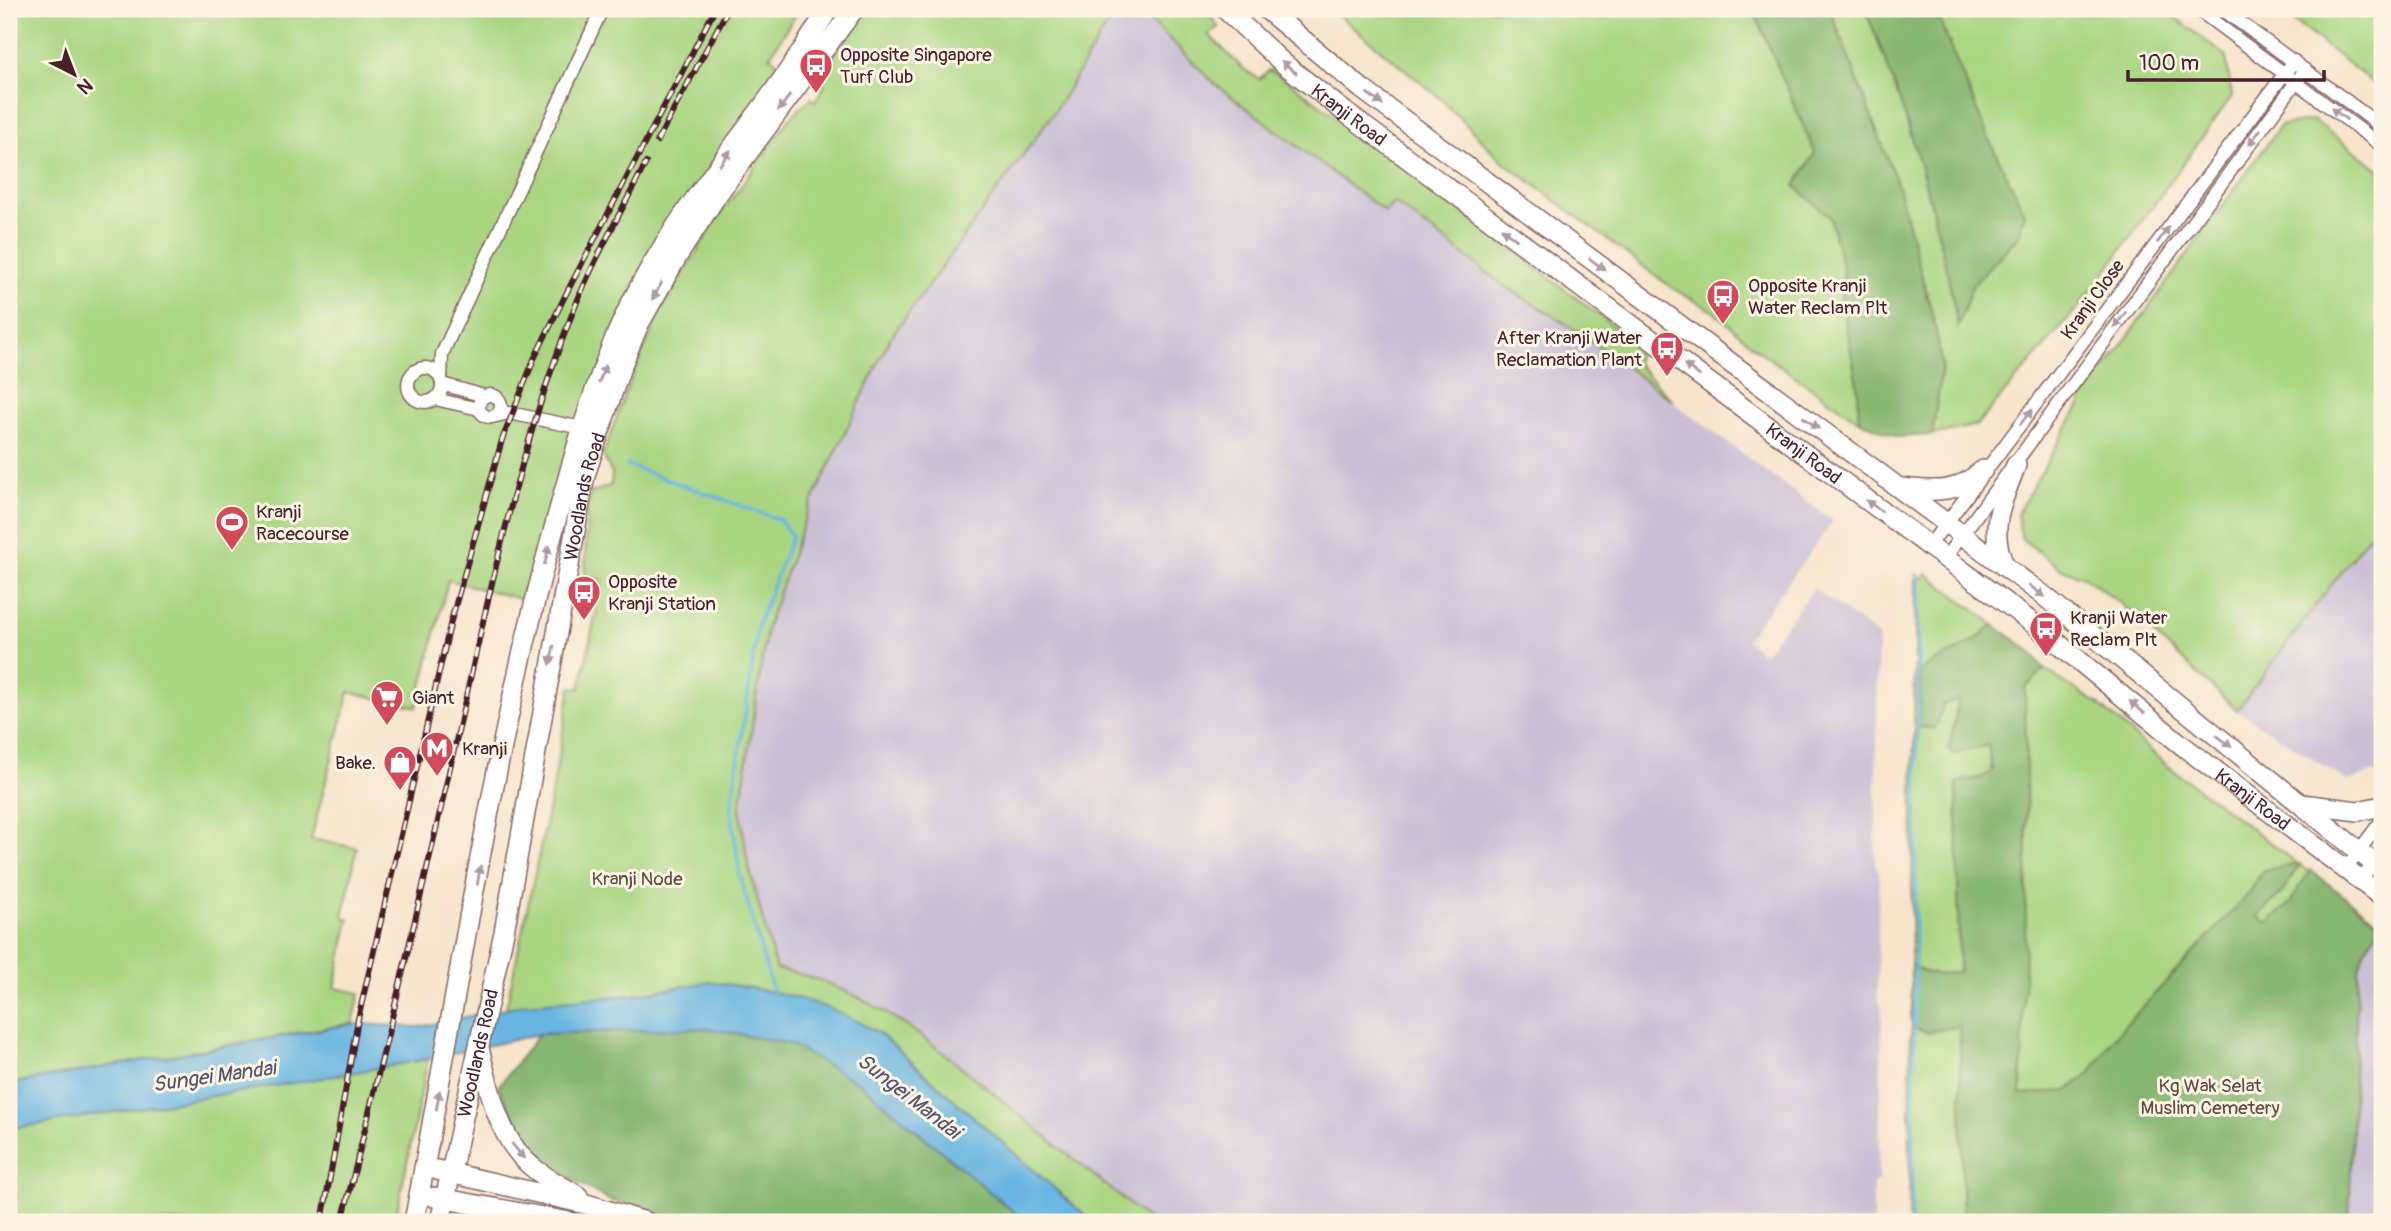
<svg xmlns="http://www.w3.org/2000/svg" width="2391" height="1231" viewBox="0 0 2391 1231" font-family="Pangolin,sans-serif">
<style>
.industrial{fill:#cbbfd6}
.green{fill:#a9d581;stroke:#7a7a56;stroke-width:2}
.forest{fill:#86b66f;stroke:#686a4d;stroke-width:2}
.water{fill:#67b5e1;stroke:#586a86;stroke-width:2}
.lines{fill:none;stroke-linecap:round;stroke-linejoin:round}
.stream{stroke:#67b5e1;stroke-width:3.5}
.minor-casing{stroke:#876463;stroke-width:15}
.primary-casing{stroke:#876463;stroke-width:22}
.minor{stroke:#fff;stroke-width:12}
.primary{stroke:#fff;stroke-width:19}
.rail-casing{stroke:#4a1f2b;stroke-width:6}
.rail{stroke:#fcf5e5;stroke-width:3.5;stroke-dasharray:10;stroke-linecap:butt}
.oneway{fill:#ae9aa0}
.labels{text-anchor:middle;stroke-width:6;stroke-linejoin:round;paint-order:stroke}
.poi-label{font-size:19px;fill:#4a1f2b;stroke:#fcf5e5;text-anchor:start}
.street-label{font-size:19px;fill:#4a1f2b;stroke:#fcf5e5}
.park-label{font-size:19px;fill:#624c40;stroke:#fcf5e5}
.water-label{font-size:21px;font-style:italic;fill:#54546b;stroke:#fcf5e5}
</style>
<rect width="100%" height="100%" fill="#fcf5e5"/>
<filter id="ink" filterUnits="userSpaceOnUse"><feTurbulence type="fractalNoise" baseFrequency=".0143" numOctaves="2"/><feDisplacementMap in="SourceGraphic" scale="14" xChannelSelector="R" yChannelSelector="G"/><feConvolveMatrix kernelMatrix="1 2 1 2 8 2 1 2 1" color-interpolation-filters="sRGB"/></filter>
<filter id="wash" filterUnits="userSpaceOnUse"><feTurbulence type="fractalNoise" baseFrequency=".00686" numOctaves="4" result="noise"/><feDisplacementMap in="SourceGraphic" scale="28" xChannelSelector="R" yChannelSelector="G"/><feGaussianBlur stdDeviation="1.57" result="paint"/><feColorMatrix in="noise" values="0 0 0 0 0 0 0 0 0 0 0 0 0 0 0 0 0 1.4 0 .05"/><feComposite in="paint" operator="in"/></filter>
<g filter="url(#wash)">
<rect width="100%" height="100%" fill="#f7e4cb"/>
<!-- industrial -->
<g class="industrial">
<path d="M 1117,9 L 1139,9 L 1216,85 L 1385,212 L 1394,201 L 1503,285 L 1579,332 L 1833,521 L 1746,640 L 1764,654 L 1814,588 L 1878,636 L 1875,864 L 1879,872 L 1877,996 L 1882,1009 L 1879,1180 L 1873,1183 L 1873,1222 L 1559,1217 L 1555,1222 L 1151,1222 L 969,1073 L 877,1005 L 776,969 L 747,860 L 740,808 L 767,627 L 807,513 L 889,340 L 1054,112 Z"/>
<path d="M 2382,518 L 2382,770 L 2347,781 L 2237,710 Z"/>
<path d="M 2382,926 L 2382,1222 L 2349,1222 L 2358,971 L 2366,948 Z"/>
</g>
<!-- green -->
<g class="green">
<path d="M 9,9 L 799,9 L 770,56 L 779,64 L 691,194 L 561,468 L 524,600 L 448,580 L 417,707 L 349,692 L 311,839 L 357,848 L 343,917 L 349,919 L 335,988 L 360,993 L 353,1023 L 9,1084 Z"/>
<path d="M 869,9 L 1117,9 L 1054,112 L 889,340 L 807,513 L 767,627 L 740,808 L 747,860 L 776,969 C 868,985 941,1050 1011,1108 C 1057,1146 1104,1184 1151,1222 L 1092,1222 L 880,1034 L 632,995 L 506,1008 L 552,793 L 571,687 L 580,689 L 603,579 L 585,576 L 587,509 L 591,493 L 611,485 L 612,474 L 603,455 L 625,394 L 662,308 L 712,227 L 790,118 L 811,98 L 815,101 L 825,85 L 821,82 L 829,62 Z"/>
<path d="M 1139,9 L 1205,9 L 1219,27 L 1209,35 L 1241,67 L 1259,79 L 1269,70 L 1290,82 L 1640,346 L 1636,363 L 1673,401 L 1579,332 L 1503,285 L 1394,202 L 1385,212 L 1216,85 Z"/>
<path d="M 1331,9 L 1753,9 L 1815,153 L 1795,186 L 1830,216 L 1843,269 L 1841,295 L 1858,390 L 1859,421 L 1759,351 L 1713,311 L 1672,288 L 1500,159 L 1440,98 Z"/>
<path d="M 1830,9 L 1865,9 C 1908,110 1938,216 1957,324 L 1972,286 L 2018,237 L 2025,213 L 1990,142 L 1935,9 L 2164,9 L 2226,56 L 2232,96 L 2091,292 L 1977,425 L 1932,435 L 1942,367 L 1936,330 L 1898,186 Z"/>
<path d="M 2278,9 L 2382,9 L 2382,90 Z"/>
<path d="M 2313,120 L 2382,171 L 2382,518 L 2237,710 L 2120,603 L 2086,578 L 2060,568 L 2022,539 L 2017,514 L 2087,393 L 2280,126 Z"/>
<path d="M 1916,574 L 1923,579 L 1927,574 L 1994,625 L 1974,641 L 1943,705 L 1960,698 L 1954,754 L 1989,745 L 1992,772 L 1984,777 L 1957,782 L 1959,971 C 1943,976 1924,976 1911,964 Z"/>
<path d="M 2044,669 L 2098,704 L 2168,766 L 2354,906 L 2001,1222 L 2079,1081 L 2068,1091 L 2020,1094 L 2027,868 L 2025,688 Z"/>
<path d="M 1960,1025 L 1963,1222 L 1909,1222 L 1911,1028 L 1928,1032 Z"/>
<path d="M 428,1059 L 395,1222 L 9,1222 L 9,1129 Z"/>
</g>
<!-- forest -->
<g class="forest">
<path d="M 1753,9 L 1830,9 L 1898,186 L 1936,330 L 1942,367 L 1932,435 L 1898,437 L 1859,421 L 1858,390 L 1841,295 L 1843,269 L 1830,217 L 1795,186 L 1815,153 Z"/>
<path d="M 1865,9 L 1935,9 L 1990,142 L 2025,213 L 2018,236 L 1972,286 L 1958,326 C 1938,217 1908,111 1865,9 Z"/>
<path d="M 1994,625 L 2029,650 L 2044,669 L 2025,688 L 2027,868 L 2021,1094 L 2067,1091 L 2090,1073 L 2114,1037 L 2246,897 L 2264,870 L 2300,864 L 2281,894 L 2257,916 L 2267,924 L 2290,903 L 2310,870 L 2382,925 L 2366,948 L 2358,971 L 2349,1222 L 1963,1222 L 1960,1026 L 1928,1032 L 1911,1028 L 1911,964 C 1924,976 1943,976 1959,971 L 1957,782 L 1983,777 L 1992,771 L 1988,745 L 1954,754 L 1949,749 L 1959,699 L 1943,705 L 1936,728 L 1919,727 L 1920,670 L 1974,641 Z"/>
<path d="M 707,1028 L 790,1044 L 861,1084 L 1026,1222 L 691,1222 L 609,1200 L 550,1167 L 527,1140 L 498,1087 L 539,1034 Z"/>
</g>
<!-- water -->
<path class="water" d="M 709,982 C 774,990 823,999 880,1034 L 1092,1222 L 1026,1222 L 861,1084 L 790,1044 L 707,1028 L 539,1034 L 428,1059 L 305,1081 L 9,1129 L 9,1084 L 353,1024 L 419,1027 L 525,1004 L 632,995 Z"/>
<g class="lines">
<!-- stream -->
<g class="stream">
<path d="M 627,465 L 780,520 L 792,536 L 758,624 L 731,810 L 740,876 L 773,992"/>
<path d="M 1912,1222 L 1919,576"/>
</g>
</g>
</g>
<g filter="url(#ink)">
<g class="lines">
<defs>
<g id="minor">
<path d="M 2197,9 L 2382,146"/>
<path d="M 2222,9 L 2382,127"/>
<circle cx="425" cy="385" r="17"/>
<path d="M 441,380 L 442,354 L 602,9"/>
<path d="M 442,384 L 484,396"/>
<circle cx="490" cy="406" r="11"/>
<path d="M 435,399 L 479,409"/>
<path d="M 492,417 L 509,413 L 582,428"/>
<path d="M 1929,546 L 2294,61"/>
<path d="M 1945,558 L 2305,70"/>
<path d="M 2346,868 L 2382,820"/>
<path d="M 2361,880 L 2382,851"/>
</g>
<g id="primary">
<path id="s1" d="M 1225,9 L 1284,64 L 1345,112 L 2038,627 L 2183,746 L 2382,897"/>
<path d="M 1266,9 L 1362,89 L 2043,595 L 2382,870"/>
<path d="M 1901,488 C 1936,491 1954,495 1983,470"/>
<path d="M 2005,567 C 1987,529 2002,502 2016,465"/>
<path d="M 2302,804 L 2358,811 L 2382,806"/>
<path d="M 479,1048 C 490,1091 498,1142 536,1170 C 549,1180 564,1187 578,1196"/>
<path d="M 437,1170 L 590,1205 L 646,1222"/>
<path d="M 434,1197 L 570,1222"/>
<path d="M 414,1222 C 456,1002 488,779 545,562 C 567,480 588,397 623,320 C 675,206 766,116 828,9"/>
<path id="s2" d="M 440,1222 L 504,932 L 585,475 L 621,367 L 639,324 L 678,255 L 719,192 L 854,9"/>
</g>
</defs>
<!-- minor casing -->
<use href="#minor" class="minor-casing"/>
<!-- primary casing -->
<use href="#primary" class="primary-casing"/>
<!-- minor -->
<use href="#minor" class="minor"/>
<!-- primary -->
<use href="#primary" class="primary"/>
<defs>
<g id="rail">
<path d="M 657,141 L 728,9"/>
<path d="M 322,1222 L 358,1019 L 451,621 L 502,440 L 534,359 L 567,292 L 715,9"/>
<path d="M 342,1222 C 382,1062 420,902 456,741 C 490,593 520,439 579,297 C 598,252 623,208 646,163"/>
</g>
</defs>
<!-- rail casing -->
<use href="#rail" class="rail-casing"/>
<!-- rail -->
<use href="#rail" class="rail"/>
</g>
<!-- one-way arrows -->
<defs><path id="oneway-solid" d="M-6-.8H1V-3.2L6.5 0L1 3.2V.8H-6Z" transform="scale(1.75)"/></defs>
<g class="oneway">
<use href="#oneway-solid" transform="translate(1289 67) rotate(-141)"/>
<use href="#oneway-solid" transform="translate(1375 99) rotate(37)"/>
<use href="#oneway-solid" transform="translate(784 103) rotate(127)"/>
<use href="#oneway-solid" transform="translate(2339 114) rotate(-144)"/>
<use href="#oneway-solid" transform="translate(2255 137) rotate(126)"/>
<use href="#oneway-solid" transform="translate(725 158) rotate(-55)"/>
<use href="#oneway-solid" transform="translate(1509 234) rotate(-143)"/>
<use href="#oneway-solid" transform="translate(2163 235) rotate(-54)"/>
<use href="#oneway-solid" transform="translate(1597 264) rotate(37)"/>
<use href="#oneway-solid" transform="translate(657 291) rotate(119)"/>
<use href="#oneway-solid" transform="translate(2120 320) rotate(126)"/>
<use href="#oneway-solid" transform="translate(1692 370) rotate(-143)"/>
<use href="#oneway-solid" transform="translate(602 374) rotate(-69)"/>
<use href="#oneway-solid" transform="translate(2026 417) rotate(-51)"/>
<use href="#oneway-solid" transform="translate(1811 423) rotate(37)"/>
<use href="#oneway-solid" transform="translate(1874 506) rotate(-144)"/>
<use href="#oneway-solid" transform="translate(547 555) rotate(-75)"/>
<use href="#oneway-solid" transform="translate(2037 591) rotate(37)"/>
<use href="#oneway-solid" transform="translate(552 655) rotate(101)"/>
<use href="#oneway-solid" transform="translate(2137 707) rotate(-140)"/>
<use href="#oneway-solid" transform="translate(2224 741) rotate(38)"/>
<use href="#oneway-solid" transform="translate(479 875) rotate(-80)"/>
<use href="#oneway-solid" transform="translate(438 1100) rotate(-80)"/>
<use href="#oneway-solid" transform="translate(518 1151) rotate(51)"/>
</g>
</g>
<!-- icons -->
<defs>
<symbol id="bus-pin" viewBox="-11 -11 22 30"><path d="M0 17L-7.5 6A9.5 9.5 0 1 1 7.5 6Z" fill="#d1495b" stroke="#fcf5e5"/><path d="M-5-6H5V4H4V6H2V4H-2V6H-4V4H-5ZM-3.5-4V0h7V-4ZM-3.5 1.2v1.5H-2V1.2ZM2 1.2v1.5H3.5V1.2Z" fill="#fff"/></symbol>
<symbol id="stadium-pin" viewBox="-11 -11 22 30"><path d="M0 17L-7.5 6A9.5 9.5 0 1 1 7.5 6Z" fill="#d1495b" stroke="#fcf5e5"/><path d="M0-5a6.5 5 0 1 0 0 10a6.5 5 0 1 0 0-10ZM-3.5-1.8h7v3.6h-7Z" fill="#fff"/></symbol>
<symbol id="supermarket-pin" viewBox="-11 -11 22 30"><path d="M0 17L-7.5 6A9.5 9.5 0 1 1 7.5 6Z" fill="#d1495b" stroke="#fcf5e5"/><path d="M-6-5.5h2.5l.6 2H6L4.5 2H-2.5L-4.4-4H-6ZM-1.5 3.2a1.3 1.3 0 1 0 .1 0ZM3 3.2a1.3 1.3 0 1 0 .1 0Z" fill="#fff"/></symbol>
<symbol id="metro-pin" viewBox="-11 -11 22 30"><path d="M0 17L-7.5 6A9.5 9.5 0 1 1 7.5 6Z" fill="#d1495b" stroke="#fcf5e5"/><path d="M-5.5 5V-5H-3L0 0L3-5H5.5V5H3V-.5L0 4L-3-.5V5Z" fill="#fff"/></symbol>
<symbol id="shop-pin" viewBox="-11 -11 22 30"><path d="M0 17L-7.5 6A9.5 9.5 0 1 1 7.5 6Z" fill="#d1495b" stroke="#fcf5e5"/><path d="M-5-2.5h2.3a2.7 3.5 0 0 1 5.4 0H5L5.5 6h-11ZM-1.5-2.5h3a1.5 2.3 0 0 0-3 0Z" fill="#fff"/></symbol>
</defs>
<g fill-rule="evenodd">
<use href="#bus-pin" x="797" y="46" width="38" height="52"/>
<use href="#bus-pin" x="1704" y="277" width="38" height="52"/>
<use href="#bus-pin" x="1648" y="329" width="38" height="52"/>
<use href="#stadium-pin" x="213" y="503" width="38" height="52"/>
<use href="#bus-pin" x="565" y="573" width="38" height="52"/>
<use href="#bus-pin" x="2027" y="609" width="38" height="52"/>
<use href="#supermarket-pin" x="368" y="678" width="38" height="52"/>
<use href="#metro-pin" x="418" y="729" width="38" height="52"/>
<use href="#shop-pin" x="381" y="743" width="38" height="52"/>
</g>
<g class="labels">
<!-- poi labels -->
<g class="poi-label">
<text x="840" y="61">Opposite Singapore<tspan x="840" dy="22">Turf Club</tspan></text>
<text x="1748" y="292">Opposite Kranji<tspan x="1748" dy="22">Water Reclam Plt</tspan></text>
<text x="1642" y="344" text-anchor="end">After Kranji Water<tspan x="1642" dy="22">Reclamation Plant</tspan></text>
<text x="256" y="518">Kranji<tspan x="256" dy="22">Racecourse</tspan></text>
<text x="608" y="588">Opposite<tspan x="608" dy="22">Kranji Station</tspan></text>
<text x="2070" y="624">Kranji Water<tspan x="2070" dy="22">Reclam Plt</tspan></text>
<text x="412" y="704">Giant</text>
<text x="462" y="755">Kranji</text>
<text x="376" y="769" text-anchor="end">Bake.</text>
</g>
<!-- street labels -->
<g class="street-label">
<text dy="7" stroke="none"><textPath href="#s1" startOffset="163">Kranji Road</textPath></text>
<text transform="translate(2092 299) rotate(-54)" y="7">Kranji Close</text>
<text dy="7" stroke="none"><textPath href="#s1" startOffset="730">Kranji Road</textPath></text>
<text dy="7" stroke="none"><textPath href="#s2" startOffset="740">Woodlands Road</textPath></text>
<text dy="7" stroke="none"><textPath href="#s1" startOffset="1297">Kranji Road</textPath></text>
<text dy="7" stroke="none"><textPath href="#s2" startOffset="173">Woodlands Road</textPath></text>
</g>
<!-- park labels -->
<g class="park-label">
<text x="637" y="885">Kranji Node</text>
<text x="2210" y="1092">Kg Wak Selat<tspan x="2210" dy="22">Muslim Cemetery</tspan></text>
</g>
<!-- water labels -->
<g class="water-label">
<text transform="translate(214 1076) rotate(-8)" y="7">Sungei Mandai</text>
<text transform="translate(909 1096) rotate(38)" y="7">Sungei Mandai</text>
</g>
</g>
<!-- margin -->
<rect width="2391" height="1231" fill="none" stroke="#fcf5e5" stroke-width="35"/>
<!-- north arrow -->
<g transform="translate(74 74) rotate(138)" stroke="#fcf5e5" stroke-width="5" paint-order="stroke">
<path d="M0-5L12 26L0 18L-12 26Z" fill="#4a1f2b"/>
<text y="-10" font-size="19" font-weight="bold" text-anchor="middle" fill="#4a1f2b">N</text>
</g>
<!-- scale -->
<path d="M2128 70v10h196v-10" fill="none" stroke="#4a1f2b" stroke-width="3.5"/>
<text x="2139" y="70" font-size="21" fill="#4a1f2b" stroke="#fcf5e5" stroke-width="5" paint-order="stroke">100 m</text>
</svg>
